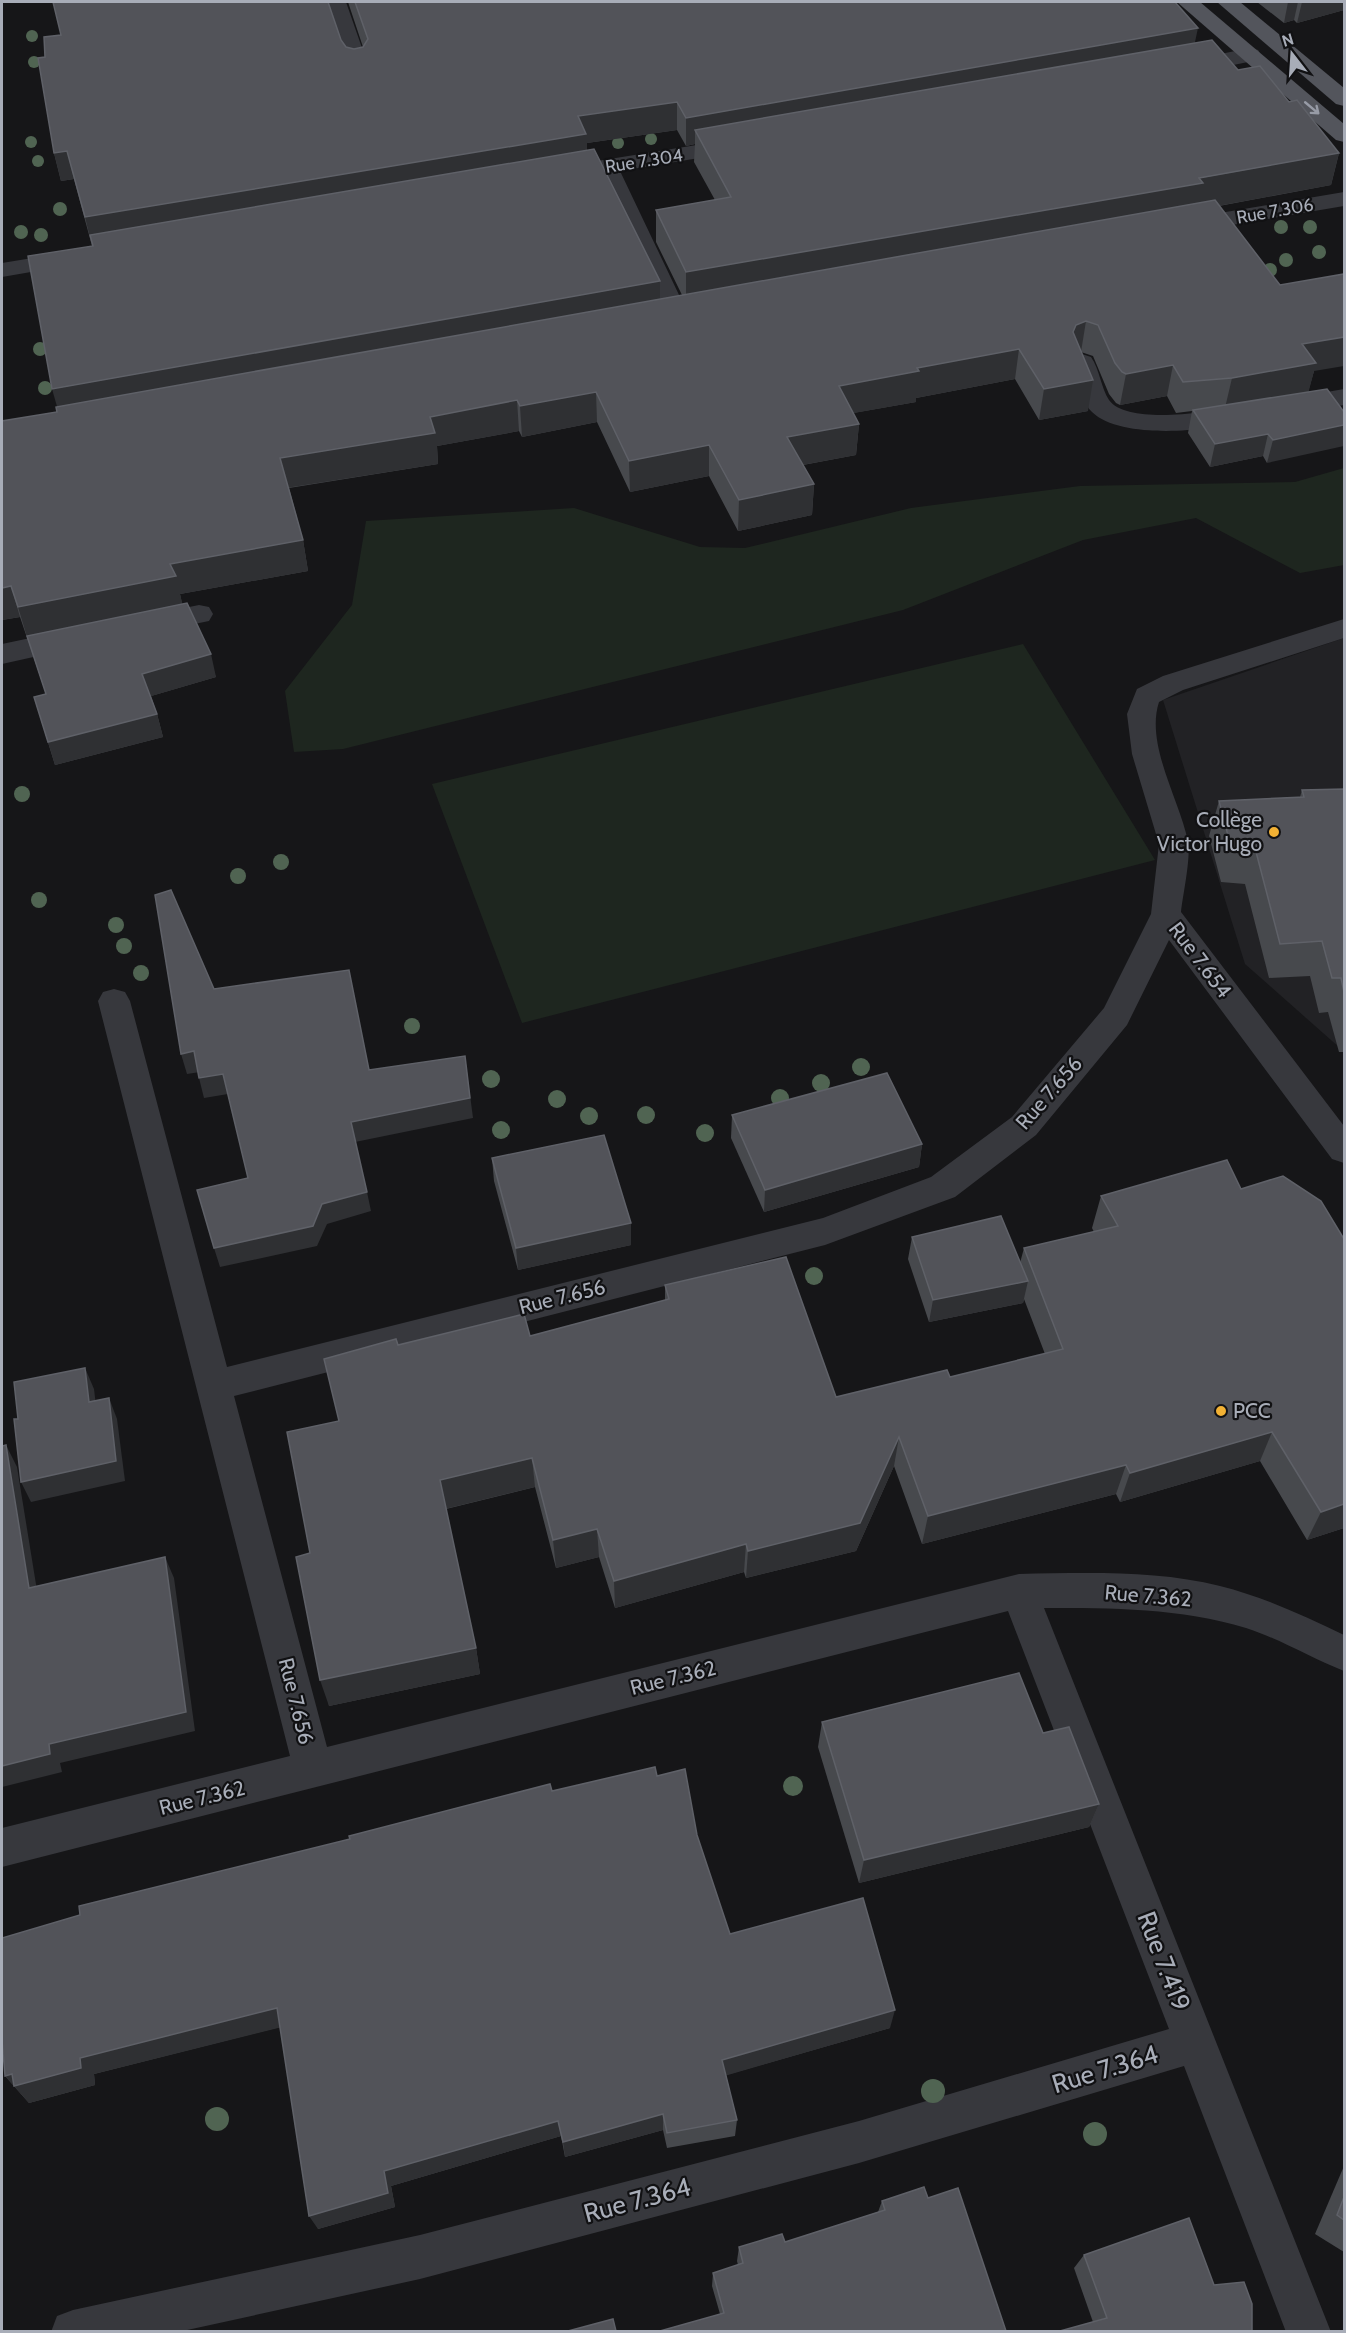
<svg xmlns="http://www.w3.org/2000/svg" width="1346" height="2333" viewBox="0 0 1346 2333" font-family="Cabin,sans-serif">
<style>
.built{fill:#222225}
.green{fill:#1e261f}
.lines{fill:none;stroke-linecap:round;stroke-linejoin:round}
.minor{fill:#37383d;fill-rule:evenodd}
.major{fill:#53555c;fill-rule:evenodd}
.tree{fill:#506452}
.wall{fill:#47494d;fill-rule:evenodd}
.shaded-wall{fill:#2f3033}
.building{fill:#525359;stroke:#5f6168;stroke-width:1.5}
.oneway{stroke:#979ba6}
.poi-dot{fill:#f2b134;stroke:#111113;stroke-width:2}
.labels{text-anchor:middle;stroke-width:4.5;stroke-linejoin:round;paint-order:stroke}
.far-street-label{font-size:18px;fill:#a8adb8;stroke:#111113}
.poi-label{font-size:21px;fill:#a8adb8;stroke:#111113;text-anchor:end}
.street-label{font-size:21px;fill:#a8adb8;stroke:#111113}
.near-street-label{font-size:26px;fill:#a8adb8;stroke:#111113}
</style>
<rect width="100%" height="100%" fill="#161618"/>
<!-- built -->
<path class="built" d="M 1344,638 L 1344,1048 L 1340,1048 L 1245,964 L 1163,700 Z"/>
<!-- green -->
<g class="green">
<path d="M 1344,468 L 1344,565 L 1300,573 L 1196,518 L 1083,540 L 903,610 L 343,749 L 294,752 L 285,691 L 352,605 L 366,521 L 574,508 L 700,547 L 745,548 L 911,508 L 1080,486 L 1295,482 Z"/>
<path d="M 1023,644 L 1155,860 L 522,1023 L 432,784 Z"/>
</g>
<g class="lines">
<!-- minor -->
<g class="minor">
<path d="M 325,2 L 346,2 L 369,68 L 366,73 L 358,75 L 350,73 L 347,68 Z"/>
<path d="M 1250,48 L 1258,50 L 1261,55 L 1258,60 L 1184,75 L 1176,73 L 1173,68 L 1176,63 Z"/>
<path d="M 740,138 L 748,140 L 751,145 L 748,150 L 620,171 L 690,318 L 687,323 L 678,325 L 669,323 L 598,175 L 560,181 L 552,179 L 548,174 L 552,169 L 560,167 Z"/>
<path d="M 1344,192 L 1344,206 L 1184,233 L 1176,231 L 1172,226 L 1176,221 L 1184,219 Z"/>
<path d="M 75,251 L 83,253 L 87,258 L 83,263 L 2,277 L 2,263 Z"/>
<path d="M 1082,354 L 1091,357 C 1100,370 1101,388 1109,400 C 1127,425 1206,412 1233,408 L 1242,410 L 1246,416 L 1242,422 C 1207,431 1121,440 1092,412 C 1079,399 1079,378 1070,362 L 1073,357 Z"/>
<path d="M 1344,389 L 1344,405 L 1290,414 L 1281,412 L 1277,406 L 1281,400 Z"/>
<path d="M 199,605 L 209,607 L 213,614 L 209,621 L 150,633 L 140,631 L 136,624 L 140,617 Z"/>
<path d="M 1344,619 L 1344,638 L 1183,690 L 1159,702 C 1145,745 1180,800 1188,842 C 1191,858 1183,894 1181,912 L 1344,1126 L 1344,1163 L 1332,1159 L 1169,940 L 1127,1025 L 1036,1135 L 955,1197 L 825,1245 L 234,1396 L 327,1747 L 1019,1574 C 1086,1573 1155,1570 1220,1586 C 1264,1597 1304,1616 1344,1635 L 1344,1671 C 1311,1658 1280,1639 1246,1628 C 1181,1608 1112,1608 1044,1608 L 1331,2332 L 1286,2332 L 1184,2066 L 859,2163 L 420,2279 L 178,2332 L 51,2332 L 57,2316 L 73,2310 L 420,2235 L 859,2121 L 1169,2029 L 1008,1611 L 2,1867 L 2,1828 L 290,1756 L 98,1001 L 103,992 L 114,989 L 125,992 L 130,1001 L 227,1367 L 823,1218 L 931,1177 L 1012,1117 L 1104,1008 L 1151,914 L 1159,844 L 1132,754 L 1127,714 L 1137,689 L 1163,676 Z"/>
<path d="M 73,629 L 83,632 L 87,639 L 83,646 L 2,664 L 2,644 Z"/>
</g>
<!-- major -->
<g class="major">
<path d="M 1177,2 L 1200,2 L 1344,124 L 1344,142 L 1336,140 Z"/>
<path d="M 1217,2 L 1240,2 L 1344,88 L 1344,106 L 1336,104 Z"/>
</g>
</g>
<!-- trees -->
<g class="tree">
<circle cx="32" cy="36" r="6"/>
<circle cx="34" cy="62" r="6"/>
<circle cx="651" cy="139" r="6"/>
<circle cx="31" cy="142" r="6"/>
<circle cx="618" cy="143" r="6"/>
<circle cx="38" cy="161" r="6"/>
<circle cx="60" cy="209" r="7"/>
<circle cx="1281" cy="227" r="7"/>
<circle cx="1310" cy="227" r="7"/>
<circle cx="21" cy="232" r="7"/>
<circle cx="41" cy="235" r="7"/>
<circle cx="1319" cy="252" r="7"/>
<circle cx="1286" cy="260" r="7"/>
<circle cx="1270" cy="270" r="7"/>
<circle cx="40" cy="349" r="7"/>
<circle cx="45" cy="388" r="7"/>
<circle cx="22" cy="794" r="8"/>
<circle cx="281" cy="862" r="8"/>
<circle cx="238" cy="876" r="8"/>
<circle cx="39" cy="900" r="8"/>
<circle cx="116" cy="925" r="8"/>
<circle cx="124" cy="946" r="8"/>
<circle cx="141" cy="973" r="8"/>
<circle cx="412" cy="1026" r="8"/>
<circle cx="861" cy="1067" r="9"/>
<circle cx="491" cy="1079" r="9"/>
<circle cx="821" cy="1083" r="9"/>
<circle cx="780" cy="1098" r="9"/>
<circle cx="557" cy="1099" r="9"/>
<circle cx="646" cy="1115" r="9"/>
<circle cx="589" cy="1116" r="9"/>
<circle cx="501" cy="1130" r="9"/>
<circle cx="705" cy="1133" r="9"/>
<circle cx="814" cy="1276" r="9"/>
<circle cx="793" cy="1786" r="10"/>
<circle cx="933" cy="2091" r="12"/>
<circle cx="217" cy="2119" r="12"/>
<circle cx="1095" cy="2134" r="12"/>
</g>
<!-- wall -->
<g class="wall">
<path d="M 348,2 L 1175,2 L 1195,43 L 1289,102 L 1339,153 L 1331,185 L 1219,206 L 1314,371 L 1308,392 L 1267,463 L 1263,456 L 1210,467 L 1188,433 L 1192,411 L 1176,413 L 1167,396 L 1120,405 L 1116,403 L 1109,394 L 1093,356 L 1081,352 L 1088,411 L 1039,420 L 1015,379 L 916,398 L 916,402 L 853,413 L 859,424 L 856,455 L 803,465 L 814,484 L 812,515 L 738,531 L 709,476 L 630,492 L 597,422 L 522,437 L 519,431 L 437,446 L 438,464 L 289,488 L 303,540 L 308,571 L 180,594 L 182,604 L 216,677 L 151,696 L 157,714 L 163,737 L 55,765 L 34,697 L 46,694 L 20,617 L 2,620 L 2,421 L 57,412 L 92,246 L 74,179 L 61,181 L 54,153 L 341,40 L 346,47 L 354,49 L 363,47 ZM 677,130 L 686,146 L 695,144 L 694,162 L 715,200 L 656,210 L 656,242 L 682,295 L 660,299 L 587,151 L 587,143 Z"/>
<path d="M 1257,2 L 1344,2 L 1344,10 L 1297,23 L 1294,20 L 1284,23 Z"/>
<path d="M 1344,789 L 1344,1052 L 1339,1052 L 1328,1012 L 1319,1013 L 1310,976 L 1269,978 L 1245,884 L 1221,882 L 1209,836 L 1219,801 L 1300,797 L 1302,790 Z"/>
<path d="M 732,1115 L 922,1144 L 919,1167 L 764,1212 L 731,1138 Z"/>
<path d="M 492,1158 L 631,1223 L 631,1245 L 518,1270 L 494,1181 Z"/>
<path d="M 1101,1196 L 1344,1528 L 1307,1540 L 1260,1461 L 1120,1502 L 1116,1494 L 922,1544 L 894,1466 L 856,1551 L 746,1578 L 744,1572 L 615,1608 L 599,1557 L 556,1568 L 535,1487 L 446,1509 L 476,1648 L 480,1674 L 329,1706 L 310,1553 L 398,1345 L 530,1336 L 665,1300 L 665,1285 L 836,1397 L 950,1377 L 1045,1354 L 1024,1299 L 1023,1303 L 929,1322 L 908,1259 L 912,1237 L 1020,1263 L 1024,1248 L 1094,1232 L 1092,1228 Z"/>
<path d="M 822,1722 L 1043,1733 L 1099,1804 L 1089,1827 L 859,1883 L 818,1747 Z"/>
<path d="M 657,1776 L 697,1835 L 730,1934 L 890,2028 L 726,2075 L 737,2120 L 735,2136 L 667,2148 L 663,2130 L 565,2157 L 561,2136 L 391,2186 L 395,2207 L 318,2229 L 280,2027 L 94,2074 L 95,2085 L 29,2103 L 5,2076 L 552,1791 Z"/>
<path d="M 1344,2166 L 1344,2252 L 1315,2234 Z"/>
<path d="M 928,2198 L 1006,2331 L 720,2314 L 712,2286 L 713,2273 L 738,2265 L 737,2261 L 739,2247 L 785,2242 L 878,2212 L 882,2201 Z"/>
<path d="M 1084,2255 L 1214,2285 L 1093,2322 L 1074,2268 Z"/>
</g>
<!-- shaded-wall -->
<g class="shaded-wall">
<path d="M 1288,2 L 1298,2 L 1294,20 L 1284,23 Z"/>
<path d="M 1302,2 L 1344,2 L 1344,10 L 1297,23 Z"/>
<path d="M 1198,28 L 1192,56 L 695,130 L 695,144 L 686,146 L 686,118 Z"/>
<path d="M 677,102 L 677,130 L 587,143 L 587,163 L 90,235 L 92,246 L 85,217 L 578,116 Z"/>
<path d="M 67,151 L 74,179 L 61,181 L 54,153 Z"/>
<path d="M 1339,153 L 1331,185 L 686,304 L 686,272 Z"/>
<path d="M 660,281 L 660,309 L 60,417 L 52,389 Z"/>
<path d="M 1086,321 L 1081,352 L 1073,332 L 1076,325 Z"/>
<path d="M 1344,337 L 1344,366 L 1314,371 L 1308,394 L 1225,408 L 1232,378 L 1302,344 Z"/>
<path d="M 1019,349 L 1015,379 L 916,398 L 916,402 L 837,416 L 839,386 L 917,368 Z"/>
<path d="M 1173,365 L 1167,396 L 1120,405 L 1126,374 Z"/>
<path d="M 1093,380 L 1088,411 L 1039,420 L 1044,389 Z"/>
<path d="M 596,392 L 597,422 L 522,437 L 520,406 Z"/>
<path d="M 517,400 L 519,431 L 437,446 L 438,464 L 286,488 L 280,458 L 430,417 Z"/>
<path d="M 859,424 L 856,455 L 786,468 L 787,437 Z"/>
<path d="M 1344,425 L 1344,446 L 1267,463 L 1273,440 Z"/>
<path d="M 1268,434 L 1263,456 L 1210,467 L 1215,444 Z"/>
<path d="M 709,445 L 709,476 L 630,492 L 629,461 Z"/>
<path d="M 814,484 L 812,515 L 738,531 L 739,500 Z"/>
<path d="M 303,540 L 308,571 L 180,594 L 183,606 L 27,637 L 18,607 L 170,564 Z"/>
<path d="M 11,586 L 20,617 L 2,620 L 2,588 Z"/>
<path d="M 211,654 L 216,677 L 148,697 L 142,674 Z"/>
<path d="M 157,714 L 163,737 L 55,765 L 48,742 Z"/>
<path d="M 194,1051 L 200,1072 L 187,1074 L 181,1054 Z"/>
<path d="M 465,1056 L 473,1118 L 355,1142 L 351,1122 Z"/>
<path d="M 223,1074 L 228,1094 L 204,1098 L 199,1078 Z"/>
<path d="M 922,1144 L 919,1167 L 764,1212 L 765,1190 Z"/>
<path d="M 367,1192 L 371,1211 L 327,1224 L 317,1246 L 220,1267 L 214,1248 L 322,1204 Z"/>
<path d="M 631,1223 L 631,1245 L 518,1270 L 516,1248 Z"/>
<path d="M 1028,1281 L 1023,1303 L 929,1322 L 933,1300 Z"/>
<path d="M 85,1368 L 94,1389 L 98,1423 L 89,1402 Z"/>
<path d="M 109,1398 L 117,1419 L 125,1481 L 31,1502 L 21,1482 Z"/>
<path d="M 1272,1432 L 1260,1461 L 1120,1502 L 1130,1473 Z"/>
<path d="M 899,1437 L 894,1466 L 856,1551 L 746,1578 L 748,1551 Z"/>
<path d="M 6,1445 L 17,1467 L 40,1609 L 29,1588 Z"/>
<path d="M 532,1458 L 535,1487 L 445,1509 L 440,1480 Z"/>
<path d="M 1126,1465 L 1116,1494 L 922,1544 L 928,1516 Z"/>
<path d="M 1344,1504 L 1344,1528 L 1307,1540 L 1321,1512 Z"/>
<path d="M 597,1529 L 599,1557 L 556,1568 L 553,1540 Z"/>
<path d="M 746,1544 L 744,1572 L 615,1608 L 614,1581 Z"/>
<path d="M 165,1557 L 174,1578 L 195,1731 L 60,1763 L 62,1772 L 2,1787 L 2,1766 L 49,1744 Z"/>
<path d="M 476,1648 L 480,1674 L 329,1706 L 320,1680 Z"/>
<path d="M 1099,1804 L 1089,1827 L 859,1883 L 864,1860 Z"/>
<path d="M 277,2008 L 286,2026 L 94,2074 L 95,2085 L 29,2103 L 5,2076 Z"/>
<path d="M 895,2010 L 890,2028 L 721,2077 L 722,2060 Z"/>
<path d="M 663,2114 L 663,2130 L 565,2157 L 563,2142 Z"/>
<path d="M 558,2121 L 561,2136 L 391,2186 L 395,2207 L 318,2229 L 309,2216 L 384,2171 Z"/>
</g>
<!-- building -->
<g class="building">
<path d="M 53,2 L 328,2 L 341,40 L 346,47 L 354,49 L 363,47 L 368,39 L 355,2 L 1175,2 L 1198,28 L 686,118 L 677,102 L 578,116 L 586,134 L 85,217 L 67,151 L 54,153 L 38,58 L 45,57 L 44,37 L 61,35 Z"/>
<path d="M 1212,40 L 1238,70 L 1260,66 L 1289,102 L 1297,100 L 1339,153 L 1199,178 L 1203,183 L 686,272 L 656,210 L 731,197 L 695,130 Z"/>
<path d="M 594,149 L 660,281 L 52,389 L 28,256 L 93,246 L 90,235 Z"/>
<path d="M 1215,200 L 1280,285 L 1344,274 L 1344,337 L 1302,344 L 1316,363 L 1232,378 L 1183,382 L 1173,365 L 1126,374 L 1122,372 L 1115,363 L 1098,325 L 1086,321 L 1076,325 L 1073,332 L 1093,380 L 1044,389 L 1019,349 L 917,368 L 919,371 L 839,386 L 859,424 L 787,437 L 814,484 L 739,500 L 709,445 L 629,461 L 596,392 L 520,406 L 517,400 L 430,417 L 435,433 L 280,458 L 303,540 L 170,564 L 176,576 L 18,607 L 11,586 L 2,588 L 2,421 L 57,412 L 56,407 Z"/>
<path d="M 1327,389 L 1344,412 L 1344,425 L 1273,440 L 1268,434 L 1215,444 L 1193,410 Z"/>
<path d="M 187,603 L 211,654 L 142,674 L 157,714 L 48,742 L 34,697 L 46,694 L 27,636 Z"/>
<path d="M 1344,789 L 1344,992 L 1341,978 L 1332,978 L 1322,941 L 1280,944 L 1255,848 L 1231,847 L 1219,801 L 1304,797 L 1302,790 Z"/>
<path d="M 171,890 L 214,989 L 349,970 L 369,1070 L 465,1056 L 470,1098 L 351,1122 L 367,1192 L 322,1204 L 313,1226 L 214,1248 L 197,1190 L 248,1178 L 223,1074 L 199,1078 L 194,1051 L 181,1054 L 155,895 Z"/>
<path d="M 887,1073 L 922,1144 L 765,1190 L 732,1115 Z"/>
<path d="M 604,1135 L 631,1223 L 516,1248 L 492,1158 Z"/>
<path d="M 1227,1160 L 1241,1189 L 1283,1176 L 1321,1201 L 1344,1239 L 1344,1504 L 1321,1512 L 1272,1432 L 1130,1473 L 1126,1465 L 928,1516 L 899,1437 L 860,1523 L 748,1551 L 746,1544 L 614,1581 L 597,1529 L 553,1540 L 532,1458 L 440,1480 L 476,1648 L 320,1680 L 296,1557 L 310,1553 L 287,1432 L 339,1421 L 324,1359 L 396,1339 L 398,1345 L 524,1314 L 530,1336 L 669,1299 L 665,1285 L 786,1257 L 836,1397 L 947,1370 L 950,1377 L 1063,1349 L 1024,1248 L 1118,1226 L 1101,1196 Z"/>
<path d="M 1001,1216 L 1028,1281 L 933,1300 L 912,1237 Z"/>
<path d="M 85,1368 L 89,1402 L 109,1398 L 116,1461 L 21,1482 L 14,1419 L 18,1419 L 14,1382 Z"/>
<path d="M 6,1445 L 29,1588 L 165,1557 L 186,1712 L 49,1744 L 50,1754 L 2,1766 L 2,1446 Z"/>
<path d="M 1019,1673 L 1043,1733 L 1069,1727 L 1099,1804 L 864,1860 L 822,1722 Z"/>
<path d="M 655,1767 L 657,1776 L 685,1769 L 697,1835 L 730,1934 L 863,1898 L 895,2010 L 722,2060 L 737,2120 L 667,2133 L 663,2114 L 563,2142 L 558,2121 L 384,2171 L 388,2193 L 309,2216 L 277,2008 L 80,2058 L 81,2068 L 14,2086 L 12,2074 L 5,2076 L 2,2040 L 2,1938 L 80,1915 L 79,1906 L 350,1839 L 349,1836 L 550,1784 L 552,1791 Z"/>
<path d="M 924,2187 L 928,2198 L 958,2188 L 1006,2331 L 660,2331 L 724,2313 L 713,2273 L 743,2263 L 739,2247 L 782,2234 L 785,2242 L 885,2210 L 882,2201 Z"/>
<path d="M 1344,2197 L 1344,2220 L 1337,2215 Z"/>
<path d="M 1189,2218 L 1214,2285 L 1244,2282 L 1252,2304 L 1252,2331 L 1060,2331 L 1107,2318 L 1084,2255 Z"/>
<path d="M 613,2319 L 616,2331 L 568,2331 Z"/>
</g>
<!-- one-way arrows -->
<defs><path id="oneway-shaft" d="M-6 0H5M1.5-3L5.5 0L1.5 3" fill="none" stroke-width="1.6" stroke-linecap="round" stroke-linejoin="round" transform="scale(1.5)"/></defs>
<use class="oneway" href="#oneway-shaft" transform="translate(1312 108) rotate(40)"/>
<!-- markers -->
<g class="poi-dot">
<circle cx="1274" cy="832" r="6"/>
<circle cx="1221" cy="1411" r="6"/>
</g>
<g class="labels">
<!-- far-street labels -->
<g class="far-street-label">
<text transform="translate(644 161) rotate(-9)" y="6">Rue 7.304</text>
<text transform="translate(1275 211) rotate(-10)" y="6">Rue 7.306</text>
</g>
<!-- poi labels -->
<g class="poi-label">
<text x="1262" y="827">Collège<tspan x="1262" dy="24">Victor Hugo</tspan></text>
<text x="1233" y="1418" text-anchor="start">PCC</text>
</g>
<!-- street labels -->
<g class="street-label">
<text transform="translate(1200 960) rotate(53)" y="7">Rue 7.654</text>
<text transform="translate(1049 1093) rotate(-49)" y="7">Rue 7.656</text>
<text transform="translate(562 1297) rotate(-14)" y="7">Rue 7.656</text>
<text transform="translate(1148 1596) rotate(5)" y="7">Rue 7.362</text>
<text transform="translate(673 1678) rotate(-14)" y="7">Rue 7.362</text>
<text transform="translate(296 1701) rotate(76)" y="7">Rue 7.656</text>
<text transform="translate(202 1798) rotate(-14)" y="7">Rue 7.362</text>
</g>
<!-- near-street labels -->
<g class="near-street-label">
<text transform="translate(1164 1961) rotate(69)" y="9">Rue 7.419</text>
<text transform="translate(1105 2069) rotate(-17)" y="9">Rue 7.364</text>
<text transform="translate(637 2200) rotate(-15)" y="9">Rue 7.364</text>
</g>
</g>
<!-- border -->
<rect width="1346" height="2333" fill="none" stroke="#a8adb8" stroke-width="6"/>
<!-- north arrow -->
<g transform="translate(1292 54) rotate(343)" stroke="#111113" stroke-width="4.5" paint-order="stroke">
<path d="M0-4.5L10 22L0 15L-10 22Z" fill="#a8adb8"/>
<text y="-9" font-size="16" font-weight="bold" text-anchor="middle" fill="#a8adb8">N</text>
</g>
</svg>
